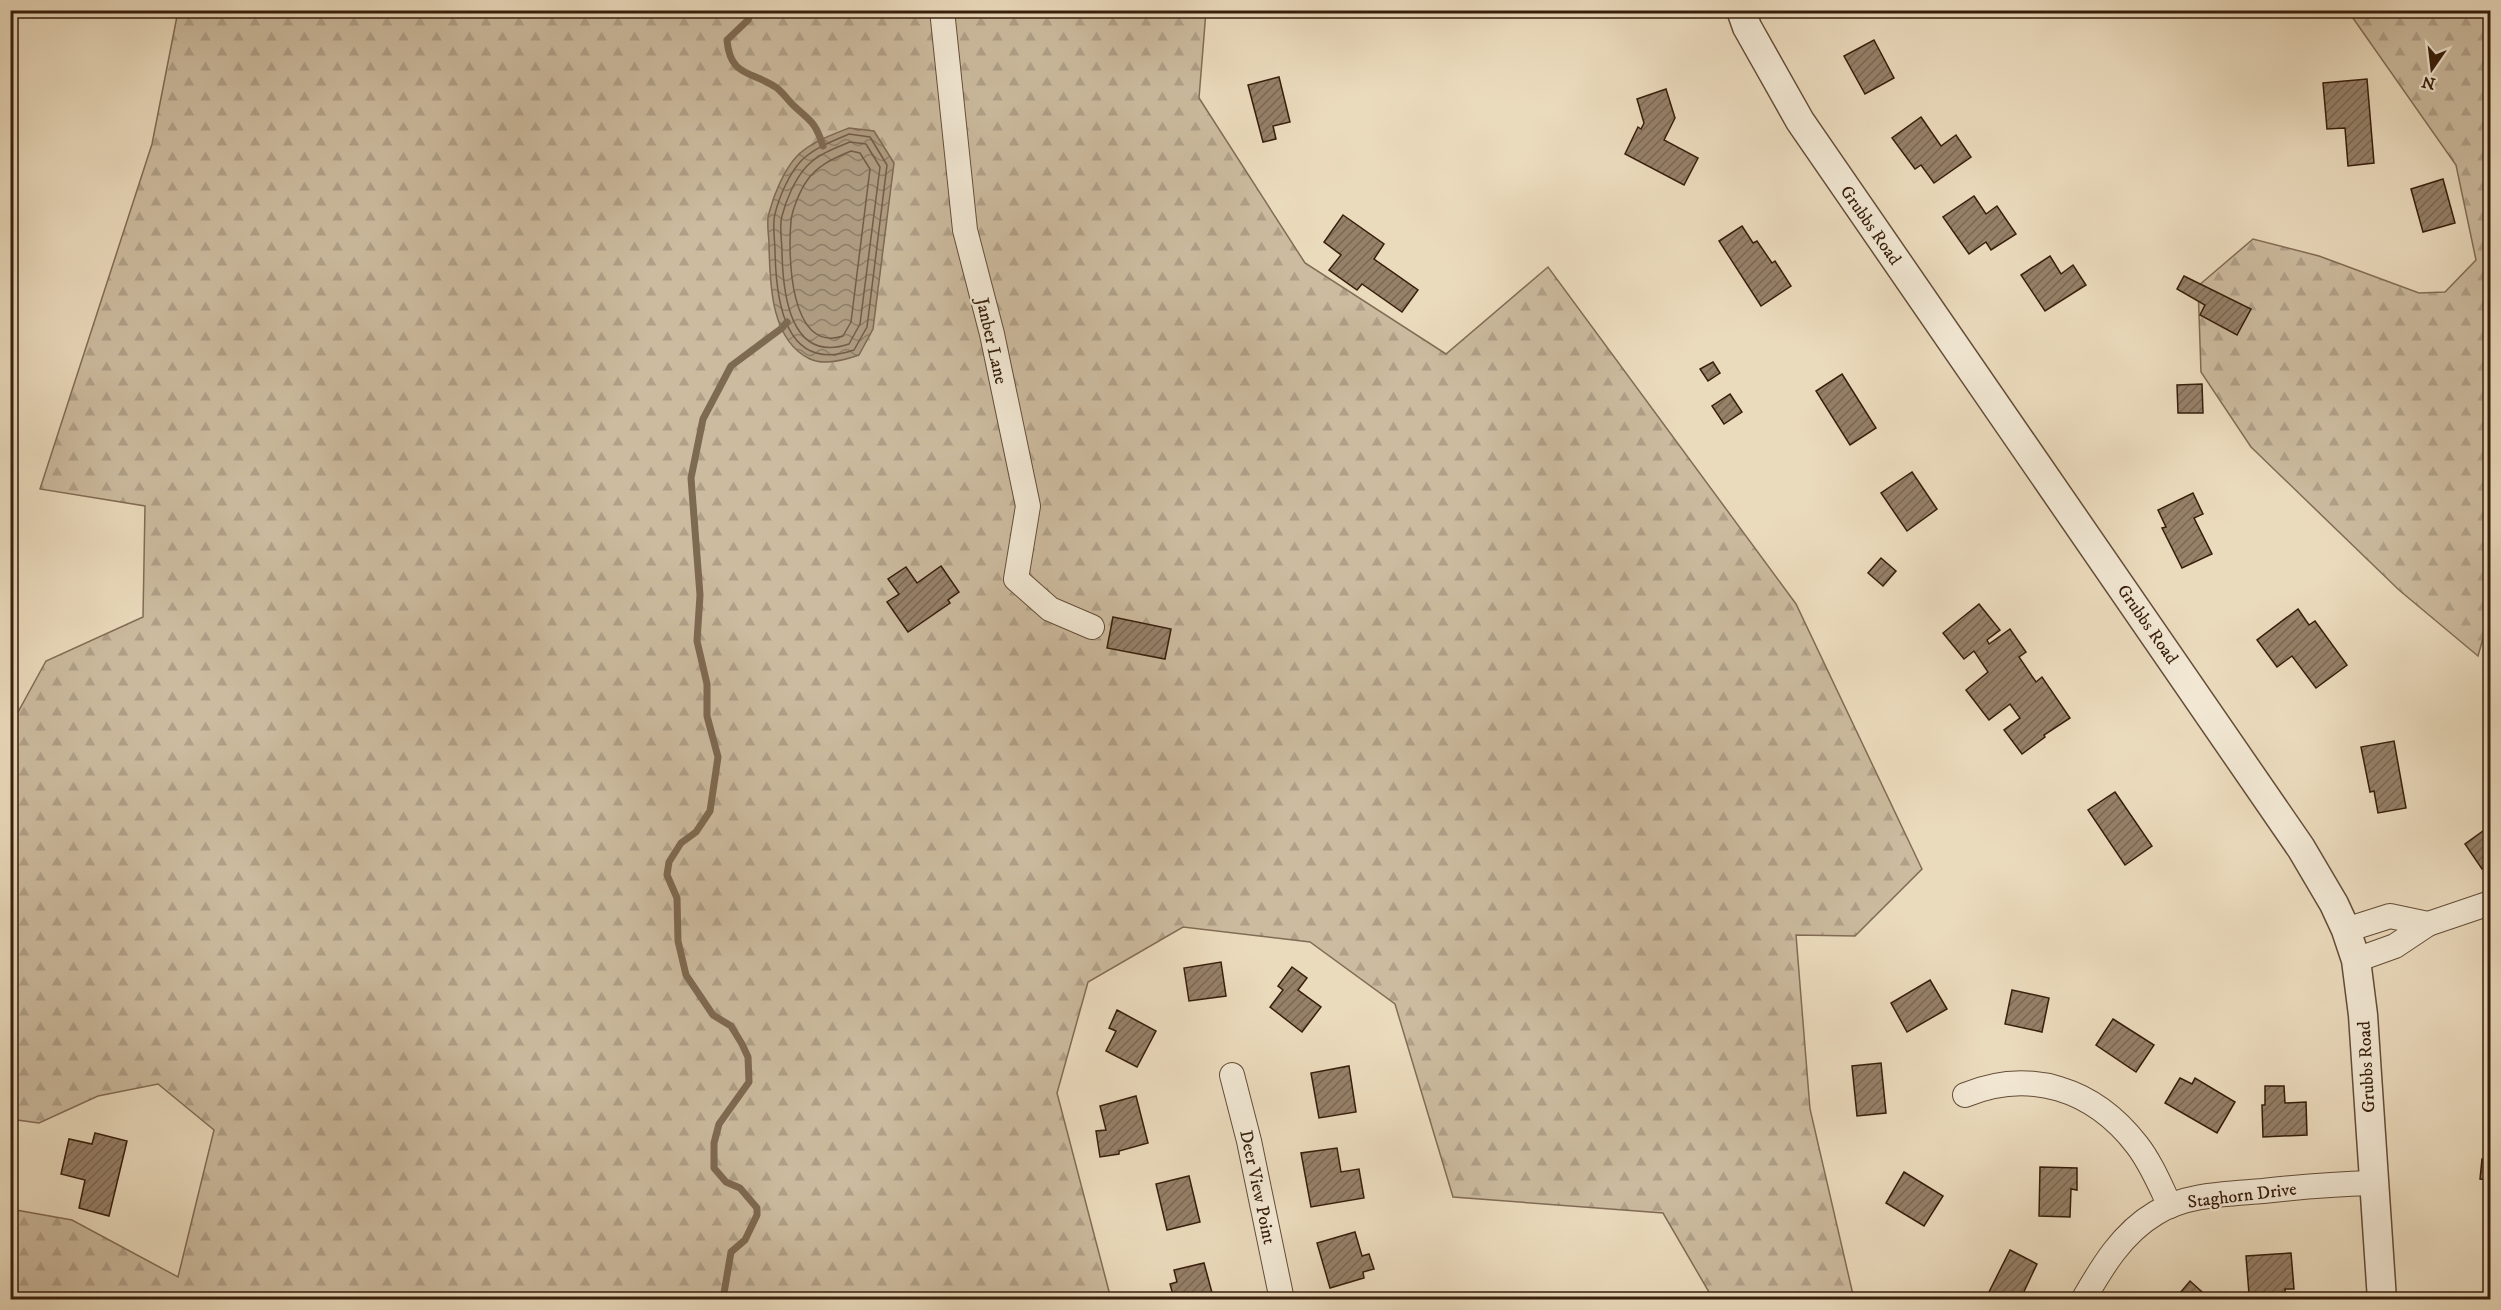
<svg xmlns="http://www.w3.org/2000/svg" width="2501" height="1310" viewBox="0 0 2501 1310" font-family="'IM FELL DW Pica',serif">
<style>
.forest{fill:url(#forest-firs);stroke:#826c55;stroke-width:1.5}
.water{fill:url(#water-waves);stroke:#7e6951;stroke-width:1.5}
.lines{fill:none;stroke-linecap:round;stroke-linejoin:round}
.shore{stroke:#725c46;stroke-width:1.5}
.stream{stroke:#7e6951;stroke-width:7}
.building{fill:url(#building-hatch);stroke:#371e0b;stroke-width:1.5}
.minor-casing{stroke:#644d38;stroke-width:26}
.tertiary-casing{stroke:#644d38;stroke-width:31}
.minor{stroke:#f2e8d4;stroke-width:24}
.tertiary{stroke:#f2e8d4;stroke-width:28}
.labels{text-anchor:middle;stroke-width:4.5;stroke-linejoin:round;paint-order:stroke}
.street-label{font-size:18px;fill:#371e0b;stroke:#f2e8d4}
</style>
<defs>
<pattern id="forest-firs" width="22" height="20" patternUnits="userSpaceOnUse" patternTransform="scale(1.5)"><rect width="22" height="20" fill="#ccbb9f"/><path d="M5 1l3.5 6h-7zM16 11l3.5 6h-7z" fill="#b0a088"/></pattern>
<pattern id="water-waves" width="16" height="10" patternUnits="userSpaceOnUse" patternTransform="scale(1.5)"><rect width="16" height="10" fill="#ae9b80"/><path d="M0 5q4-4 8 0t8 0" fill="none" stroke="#8e7e67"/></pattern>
<pattern id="building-hatch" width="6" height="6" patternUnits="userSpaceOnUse" patternTransform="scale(1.5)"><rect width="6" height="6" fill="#958068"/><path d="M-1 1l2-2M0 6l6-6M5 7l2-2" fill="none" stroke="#7a6854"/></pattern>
</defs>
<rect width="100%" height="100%" fill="#ebdbbd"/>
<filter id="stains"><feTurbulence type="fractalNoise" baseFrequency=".00333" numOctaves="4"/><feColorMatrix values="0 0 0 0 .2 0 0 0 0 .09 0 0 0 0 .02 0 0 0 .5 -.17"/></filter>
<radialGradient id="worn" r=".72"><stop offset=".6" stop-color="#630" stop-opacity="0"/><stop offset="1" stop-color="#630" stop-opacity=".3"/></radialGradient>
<!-- forest -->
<g class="forest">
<path d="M 178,11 L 1206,11 L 1199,98 L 1305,263 L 1446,354 L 1548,267 L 1796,604 L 1922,869 L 1855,936 L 1796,935 L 1810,1109 L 1854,1299 L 1713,1299 L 1663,1213 L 1453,1197 L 1395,1004 L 1310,942 L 1183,927 L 1088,982 L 1057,1093 L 1111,1299 L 11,1299 L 10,1209 L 72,1220 L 178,1277 L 214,1130 L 158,1084 L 98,1096 L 39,1123 L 10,1119 L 11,725 L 46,661 L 143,617 L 145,506 L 40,489 L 152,144 Z"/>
<path d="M 2348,11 L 2490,11 L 2490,614 L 2478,656 L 2399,590 L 2251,447 L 2201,372 L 2198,286 L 2253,239 L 2319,256 L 2419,293 L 2445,292 L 2476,260 L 2456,165 Z"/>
</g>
<!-- water -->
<path class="water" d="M 849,128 L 874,131 L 894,163 L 873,329 L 859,355 C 845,360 825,366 810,359 C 770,340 770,282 769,245 C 769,235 766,222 769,213 C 774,194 784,170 797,156 C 811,142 831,135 849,128 Z"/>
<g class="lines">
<!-- shore -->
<g class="shore">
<path d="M 849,134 L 870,137 L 887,165 L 867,327 L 854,350 C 785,374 776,302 775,251 C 775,240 772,225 775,214 C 779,197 789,174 801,161 C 814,148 833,141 849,134 Z"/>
<path d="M 850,142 L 866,144 L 880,167 L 860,324 L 849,344 C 790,364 783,294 782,253 C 782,241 779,227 782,216 C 786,200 795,179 806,167 C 818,154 835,148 850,142 Z"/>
<path d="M 851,151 L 860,153 L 870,169 L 851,322 L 843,336 C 789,354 788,254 791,221 C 792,210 800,191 806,182 C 816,166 834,158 851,151 Z"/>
</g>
<!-- stream -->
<g class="stream">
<path d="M 752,10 L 748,20 L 727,40 C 730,78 753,71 777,88 C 783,93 788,100 793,105 C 811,122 815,121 823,146"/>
<path d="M 728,1300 L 724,1293 L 731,1252 L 745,1240 L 757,1215 L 757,1208 L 740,1188 L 726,1182 L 714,1168 L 714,1143 L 719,1124 L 749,1082 L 748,1057 L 742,1044 L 731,1026 L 713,1015 L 686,975 L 678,941 L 677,898 L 667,875 L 669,862 L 681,843 L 696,832 L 710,811 L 718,757 L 707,716 L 707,684 L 697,641 L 700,595 L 691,478 L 703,419 L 731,366 L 782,328 L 787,322"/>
</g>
</g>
<!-- building -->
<g class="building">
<path d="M 1874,40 L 1894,78 L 1865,94 L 1844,56 Z"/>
<path d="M 1279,77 L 1290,122 L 1273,126 L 1276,139 L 1263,142 L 1248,85 Z"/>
<path d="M 2367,79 L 2374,163 L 2348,166 L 2345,128 L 2327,129 L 2323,83 Z"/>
<path d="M 1666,89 L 1675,118 L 1664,140 L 1698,158 L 1684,185 L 1625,154 L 1638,127 L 1641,129 L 1644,123 L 1637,99 Z"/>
<path d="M 1921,117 L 1941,146 L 1956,135 L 1971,157 L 1934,183 L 1921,165 L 1915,169 L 1892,138 Z"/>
<path d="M 2443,179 L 2455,223 L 2423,232 L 2411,189 Z"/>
<path d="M 1974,196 L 1986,214 L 1997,206 L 2016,234 L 1991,250 L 1986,242 L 1969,254 L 1943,217 Z"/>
<path d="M 1343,215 L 1384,244 L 1374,259 L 1418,290 L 1402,312 L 1362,284 L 1357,290 L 1329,270 L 1341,255 L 1324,242 Z"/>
<path d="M 1742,226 L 1753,243 L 1757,241 L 1772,263 L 1775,261 L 1791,286 L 1761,306 L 1719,241 Z"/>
<path d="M 2050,256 L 2061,274 L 2073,265 L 2086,285 L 2045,311 L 2021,275 Z"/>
<path d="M 2184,276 L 2251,309 L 2237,335 L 2200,315 L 2205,305 L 2177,289 Z"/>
<path d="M 1713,362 L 1720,373 L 1708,381 L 1700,369 Z"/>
<path d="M 1842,374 L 1876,428 L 1850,445 L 1816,391 Z"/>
<path d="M 2202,384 L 2203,413 L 2178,413 L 2177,385 Z"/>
<path d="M 1730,394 L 1742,412 L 1724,424 L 1712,406 Z"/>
<path d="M 1912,472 L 1937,509 L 1907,531 L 1881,493 Z"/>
<path d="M 2193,493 L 2203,514 L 2194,518 L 2212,554 L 2182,568 L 2162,528 L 2166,527 L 2158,510 Z"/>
<path d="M 1881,558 L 1896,571 L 1883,586 L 1868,573 Z"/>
<path d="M 941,566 L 959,592 L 948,600 L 950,603 L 908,632 L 887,602 L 899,594 L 888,579 L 906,567 L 917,583 Z"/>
<path d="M 1979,604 L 2000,630 L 1987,640 L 1989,644 L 2010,629 L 2026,652 L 2019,657 L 2036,682 L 2042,677 L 2070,718 L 2044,735 L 2045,737 L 2022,754 L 2004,730 L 2020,718 L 2010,704 L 1989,720 L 1966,690 L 1988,672 L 1974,651 L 1964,659 L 1943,633 Z"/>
<path d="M 2298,609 L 2309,625 L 2315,621 L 2347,665 L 2316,688 L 2292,656 L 2277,667 L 2257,640 Z"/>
<path d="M 1113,617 L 1171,629 L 1165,659 L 1107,648 Z"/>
<path d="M 2394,741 L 2406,808 L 2378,813 L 2374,791 L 2370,792 L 2361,747 Z"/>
<path d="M 2115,792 L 2152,846 L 2125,865 L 2088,810 Z"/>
<path d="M 2490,826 L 2490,863 L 2482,869 L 2465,844 Z"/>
<path d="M 1221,962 L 1226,996 L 1189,1001 L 1184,968 Z"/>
<path d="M 1292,967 L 1307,978 L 1298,990 L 1321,1007 L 1302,1032 L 1270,1007 L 1283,990 L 1278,986 Z"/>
<path d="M 1930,980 L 1947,1009 L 1907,1032 L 1891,1003 Z"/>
<path d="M 2012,990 L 2049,998 L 2042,1032 L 2005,1024 Z"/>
<path d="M 1117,1010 L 1156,1031 L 1137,1067 L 1106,1051 L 1116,1031 L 1109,1028 Z"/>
<path d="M 2113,1019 L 2154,1045 L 2136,1072 L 2096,1045 Z"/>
<path d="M 1881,1063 L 1886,1113 L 1857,1116 L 1852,1066 Z"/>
<path d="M 1349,1066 L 1356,1112 L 1319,1118 L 1311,1073 Z"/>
<path d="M 2180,1078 L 2192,1084 L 2195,1078 L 2235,1102 L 2217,1133 L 2165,1103 Z"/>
<path d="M 2265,1086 L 2284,1086 L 2285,1103 L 2306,1102 L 2307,1135 L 2263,1137 L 2262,1105 L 2265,1105 Z"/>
<path d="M 1136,1096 L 1148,1143 L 1119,1151 L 1119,1154 L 1100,1157 L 1096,1131 L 1106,1130 L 1100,1106 Z"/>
<path d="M 95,1133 L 127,1141 L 109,1216 L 79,1208 L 85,1180 L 61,1174 L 69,1139 L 92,1144 Z"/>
<path d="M 1337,1148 L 1341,1172 L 1359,1169 L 1364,1198 L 1311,1207 L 1301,1153 Z"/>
<path d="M 2482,1159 L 2490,1160 L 2490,1180 L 2480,1179 Z"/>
<path d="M 2040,1167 L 2077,1168 L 2077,1190 L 2071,1189 L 2070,1217 L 2039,1216 Z"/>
<path d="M 1904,1172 L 1943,1196 L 1924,1226 L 1886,1203 Z"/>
<path d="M 1189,1176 L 1200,1222 L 1167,1230 L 1156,1184 Z"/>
<path d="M 1355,1232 L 1362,1256 L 1369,1254 L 1374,1269 L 1363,1272 L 1364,1278 L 1330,1288 L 1317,1243 Z"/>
<path d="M 2010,1250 L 2037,1264 L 2020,1300 L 2003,1300 L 1989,1292 Z"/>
<path d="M 2291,1253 L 2294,1289 L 2285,1289 L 2286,1300 L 2262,1300 L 2261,1293 L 2249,1294 L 2246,1256 Z"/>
<path d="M 1204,1263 L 1214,1300 L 1180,1300 L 1178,1294 L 1173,1295 L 1170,1284 L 1177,1282 L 1174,1270 Z"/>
<path d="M 2190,1281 L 2211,1300 L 2174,1300 Z"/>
</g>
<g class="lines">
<defs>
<g id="minor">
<path d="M 942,10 L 965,230 L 992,334 L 1028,506 L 1016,579 L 1050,609 L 1092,627"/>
<path d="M 2346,930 L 2390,916 L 2428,924"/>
<path d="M 2356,960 L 2395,946 L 2428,924 L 2490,903"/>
<path d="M 1232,1075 L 1249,1141 L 1282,1300"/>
<path d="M 1965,1095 C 2030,1068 2094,1089 2137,1145 C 2151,1163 2160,1185 2170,1206"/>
<path d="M 2083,1300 C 2102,1267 2122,1233 2156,1213 C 2187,1194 2227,1194 2263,1191 C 2299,1187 2336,1184 2372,1183"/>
</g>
<path id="tertiary" d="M 1741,10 L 1747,27 L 1800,121 L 2301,848 L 2334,904 L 2346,930 L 2356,960 L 2363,1015 L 2382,1300"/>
</defs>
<!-- minor casing -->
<use href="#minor" class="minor-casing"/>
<!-- tertiary casing -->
<use href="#tertiary" class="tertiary-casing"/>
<!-- minor -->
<use href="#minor" class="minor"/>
<!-- tertiary -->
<use href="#tertiary" class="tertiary"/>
</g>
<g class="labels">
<!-- street labels -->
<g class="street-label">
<text transform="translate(1871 225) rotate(55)" y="6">Grubbs Road</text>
<text transform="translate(992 341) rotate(77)" y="6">Janber Lane</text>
<text transform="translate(2148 624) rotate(55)" y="6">Grubbs Road</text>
<text transform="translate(2366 1067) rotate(-93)" y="6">Grubbs Road</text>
<text transform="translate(1258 1187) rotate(78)" y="6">Deer View Point</text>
<text transform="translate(2242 1195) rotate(-7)" y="6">Staghorn Drive</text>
</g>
</g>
<!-- margin -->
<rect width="2501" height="1310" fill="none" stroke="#ebdbbd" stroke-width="36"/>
<rect x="12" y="12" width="2477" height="1286" fill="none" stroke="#371e0b" stroke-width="3"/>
<rect x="18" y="18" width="2465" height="1274" fill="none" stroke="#371e0b" stroke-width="1.5"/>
<!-- north arrow -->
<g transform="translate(2432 69) rotate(194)" stroke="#f2e8d4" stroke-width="4.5" paint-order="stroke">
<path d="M0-4.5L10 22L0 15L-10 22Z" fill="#371e0b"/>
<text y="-9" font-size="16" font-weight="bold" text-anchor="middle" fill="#371e0b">N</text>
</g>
<rect width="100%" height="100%" filter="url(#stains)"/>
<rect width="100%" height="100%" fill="url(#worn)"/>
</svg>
